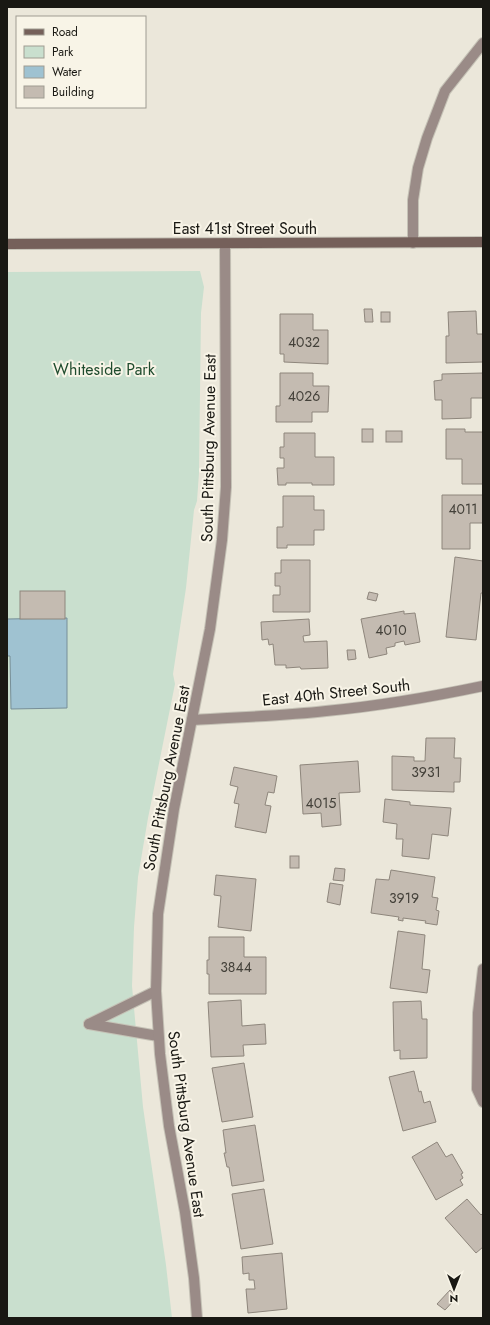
<svg xmlns="http://www.w3.org/2000/svg" width="490" height="1325" viewBox="0 0 490 1325" font-family="Jost,sans-serif">
<style>
.green{fill:#c9dfce}
.water{fill:#9fc2d1;stroke:#778f98}
.building{fill:#c4bbb1;stroke:#8e867c}
.lines{fill:none;stroke-linecap:round;stroke-linejoin:round}
.service-casing{stroke:#c5c2b6;stroke-width:12}
.minor-casing{stroke:#c5c2b6;stroke-width:12}
.secondary-casing{stroke:#c5c2b6;stroke-width:12}
.service{stroke:#9a8b87;stroke-width:10}
.minor{stroke:#9a8b87;stroke-width:10}
.secondary{stroke:#75605a;stroke-width:10}
.labels{text-anchor:middle;stroke-width:4;stroke-linejoin:round;paint-order:stroke}
.number-label{font-size:14px;fill:#44413a}
.street-label{font-size:16px;fill:#191813;stroke:#f8f4e7}
.park-label{font-size:16px;fill:#1e4b2d;stroke:#f8f4e7}
</style>
<rect width="100%" height="100%" fill="#ebe7da"/>
<!-- green -->
<path class="green" d="M 200,271 L 204,287 L 201,313 L 199,473 L 197,501 L 194,510 L 186,588 L 173,674 L 175,684 L 148,818 L 138,877 L 134,927 L 132,986 L 143,1107 L 166,1265 L 172,1318 L 7,1318 L 7,272 Z"/>
<!-- water -->
<path class="water" d="M 67,618 L 67,708 L 11,709 L 10,656 L 7,656 L 7,619 Z"/>
<!-- building -->
<g class="building">
<path d="M 364,309 L 372,309 L 373,322 L 365,322 Z"/>
<path d="M 476,311 L 477,334 L 483,334 L 483,362 L 446,363 L 446,336 L 449,336 L 448,312 Z"/>
<rect x="381" y="312" width="9" height="10"/>
<path d="M 280,314 L 313,314 L 313,330 L 328,330 L 328,364 L 284,362 L 284,354 L 280,354 Z"/>
<path d="M 280,373 L 313,373 L 313,386 L 329,386 L 328,412 L 312,412 L 312,422 L 276,422 L 276,406 L 280,406 Z"/>
<path d="M 483,373 L 483,398 L 471,398 L 471,418 L 442,419 L 442,400 L 435,400 L 434,381 L 442,380 L 442,374 Z"/>
<rect x="362" y="429" width="11" height="13"/>
<path d="M 446,429 L 465,429 L 465,432 L 483,432 L 483,484 L 462,484 L 462,459 L 446,459 Z"/>
<rect x="386" y="431" width="16" height="11"/>
<path d="M 284,433 L 315,433 L 315,457 L 334,457 L 334,485 L 312,485 L 312,483 L 286,483 L 286,485 L 278,485 L 277,468 L 284,468 L 284,458 L 280,458 L 280,447 L 284,447 Z"/>
<path d="M 442,495 L 483,495 L 483,523 L 470,523 L 470,549 L 442,549 Z"/>
<path d="M 283,496 L 314,496 L 314,510 L 324,510 L 324,530 L 314,530 L 314,545 L 287,545 L 287,548 L 277,548 L 277,527 L 283,527 Z"/>
<path d="M 455,557 L 483,561 L 483,593 L 481,593 L 476,640 L 446,637 Z"/>
<path d="M 281,560 L 310,560 L 310,612 L 273,612 L 273,595 L 280,595 L 280,586 L 275,586 L 275,573 L 281,573 Z"/>
<rect x="20" y="591" width="45" height="28"/>
<path d="M 369,592 L 378,594 L 376,601 L 367,599 Z"/>
<path d="M 404,611 L 404,614 L 415,613 L 420,642 L 405,645 L 404,641 L 395,643 L 395,646 L 386,648 L 387,654 L 369,658 L 361,619 Z"/>
<path d="M 309,619 L 310,635 L 303,636 L 304,642 L 327,641 L 328,668 L 301,669 L 300,667 L 286,668 L 286,665 L 275,665 L 273,644 L 269,645 L 268,639 L 262,640 L 261,622 Z"/>
<path d="M 347,650 L 355,650 L 356,659 L 348,660 Z"/>
<path d="M 426,738 L 455,738 L 454,758 L 461,758 L 460,782 L 454,782 L 454,792 L 392,790 L 392,756 L 414,757 L 414,761 L 425,761 Z"/>
<path d="M 358,761 L 360,792 L 339,793 L 341,825 L 322,827 L 321,813 L 303,814 L 300,765 Z"/>
<path d="M 234,767 L 277,776 L 274,793 L 268,792 L 265,805 L 271,806 L 266,833 L 235,827 L 239,804 L 234,803 L 238,787 L 230,785 Z"/>
<path d="M 385,799 L 410,802 L 410,805 L 451,808 L 448,836 L 432,834 L 429,859 L 402,856 L 403,839 L 396,839 L 397,824 L 383,822 Z"/>
<rect x="290" y="856" width="9" height="12"/>
<path d="M 335,868 L 345,869 L 344,881 L 333,880 Z"/>
<path d="M 391,870 L 435,877 L 432,897 L 438,898 L 436,910 L 439,911 L 437,925 L 425,923 L 426,921 L 403,918 L 403,921 L 398,920 L 399,917 L 371,913 L 376,879 L 389,880 Z"/>
<path d="M 216,875 L 256,879 L 251,931 L 218,927 L 221,896 L 214,895 Z"/>
<path d="M 330,883 L 343,885 L 340,905 L 327,902 Z"/>
<path d="M 398,931 L 425,935 L 422,969 L 430,970 L 427,993 L 390,988 Z"/>
<path d="M 209,937 L 244,937 L 244,957 L 266,957 L 266,994 L 209,994 L 209,974 L 207,974 L 207,960 L 209,960 Z"/>
<path d="M 241,1000 L 242,1026 L 265,1024 L 266,1044 L 243,1045 L 244,1056 L 211,1057 L 208,1002 Z"/>
<path d="M 421,1001 L 422,1019 L 427,1019 L 427,1058 L 400,1059 L 400,1050 L 394,1051 L 393,1002 Z"/>
<path d="M 244,1063 L 253,1117 L 222,1122 L 212,1068 Z"/>
<path d="M 414,1071 L 419,1092 L 421,1091 L 424,1103 L 430,1101 L 436,1122 L 403,1131 L 389,1077 Z"/>
<path d="M 255,1125 L 264,1181 L 232,1186 L 229,1167 L 227,1167 L 224,1153 L 226,1153 L 223,1130 Z"/>
<path d="M 437,1142 L 446,1157 L 452,1154 L 463,1173 L 461,1174 L 463,1178 L 460,1180 L 463,1185 L 436,1200 L 412,1157 Z"/>
<path d="M 264,1189 L 273,1244 L 241,1249 L 232,1194 Z"/>
<path d="M 467,1199 L 481,1215 L 483,1213 L 483,1247 L 476,1253 L 445,1218 Z"/>
<path d="M 282,1253 L 287,1309 L 248,1313 L 246,1289 L 255,1289 L 254,1280 L 249,1280 L 249,1273 L 243,1274 L 242,1257 Z"/>
<path d="M 450,1290 L 457,1297 L 445,1310 L 437,1304 Z"/>
</g>
<g class="lines">
<defs>
<g id="service">
<path d="M 89,1024 L 156,991"/>
<path d="M 89,1024 L 158,1036"/>
</g>
<g id="minor">
<path d="M 413,243 L 413,200 L 418,168 L 427,138 L 445,91 L 483,43"/>
<path d="M 192,720 C 237,717 282,716 326,711 C 379,706 431,697 483,686"/>
<path d="M 483,969 L 478,1013 L 477,1089 L 483,1102"/>
<path d="M 197,1318 L 194,1278 L 185,1212 L 169,1126 L 160,1054 L 156,991 L 158,914 L 174,809 L 210,629 L 222,540 L 226,487 L 225,243"/>
</g>
<path id="secondary" d="M 7,244 L 483,242"/>
</defs>
<!-- service casing -->
<use href="#service" class="service-casing"/>
<!-- minor casing -->
<use href="#minor" class="minor-casing"/>
<!-- secondary casing -->
<use href="#secondary" class="secondary-casing"/>
<!-- service -->
<use href="#service" class="service"/>
<!-- minor -->
<use href="#minor" class="minor"/>
<!-- secondary -->
<use href="#secondary" class="secondary"/>
</g>
<g class="labels">
<!-- number labels -->
<g class="number-label">
<text x="304" y="347">4032</text>
<text x="304" y="401">4026</text>
<text x="463" y="514">4011</text>
<text x="391" y="635">4010</text>
<text x="426" y="777">3931</text>
<text x="321" y="808">4015</text>
<text x="404" y="903">3919</text>
<text x="236" y="972">3844</text>
</g>
<!-- street labels -->
<g class="street-label">
<text x="245" y="234">East 41st Street South</text>
<text transform="translate(208 448) rotate(-89)" y="6">South Pittsburg Avenue East</text>
<text transform="translate(336 692) rotate(-6)" y="6">East 40th Street South</text>
<text transform="translate(166 778) rotate(-79)" y="6">South Pittsburg Avenue East</text>
<text transform="translate(187 1124) rotate(82)" y="6">South Pittsburg Avenue East</text>
</g>
<!-- park labels -->
<g class="park-label">
<text x="104" y="375">Whiteside Park</text>
</g>
</g>
<!-- border -->
<rect width="490" height="1325" fill="none" stroke="#191813" stroke-width="16"/>
<!-- legend -->
<rect x="16" y="16" width="130" height="92" fill="#f8f4e7" stroke="#9f9c92"/>
<rect x="24" y="29" width="20" height="6" fill="#75605a" stroke="#9f9c92"/>
<text x="52" y="36" font-size="12" fill="#191813">Road</text>
<rect x="24" y="46" width="20" height="12" fill="#c9dfce" stroke="#9f9c92"/>
<text x="52" y="56" font-size="12" fill="#191813">Park</text>
<rect x="24" y="66" width="20" height="12" fill="#9fc2d1" stroke="#9f9c92"/>
<text x="52" y="76" font-size="12" fill="#191813">Water</text>
<rect x="24" y="86" width="20" height="12" fill="#c4bbb1" stroke="#9f9c92"/>
<text x="52" y="96" font-size="12" fill="#191813">Building</text>
<!-- north arrow -->
<g transform="translate(454 1289) rotate(180)" stroke="#f8f4e7" stroke-width="3" paint-order="stroke">
<path d="M0-3L7 15L0 10L-7 15Z" fill="#191813"/>
<text y="-6" font-size="11" font-weight="bold" text-anchor="middle" fill="#191813">N</text>
</g>
</svg>
